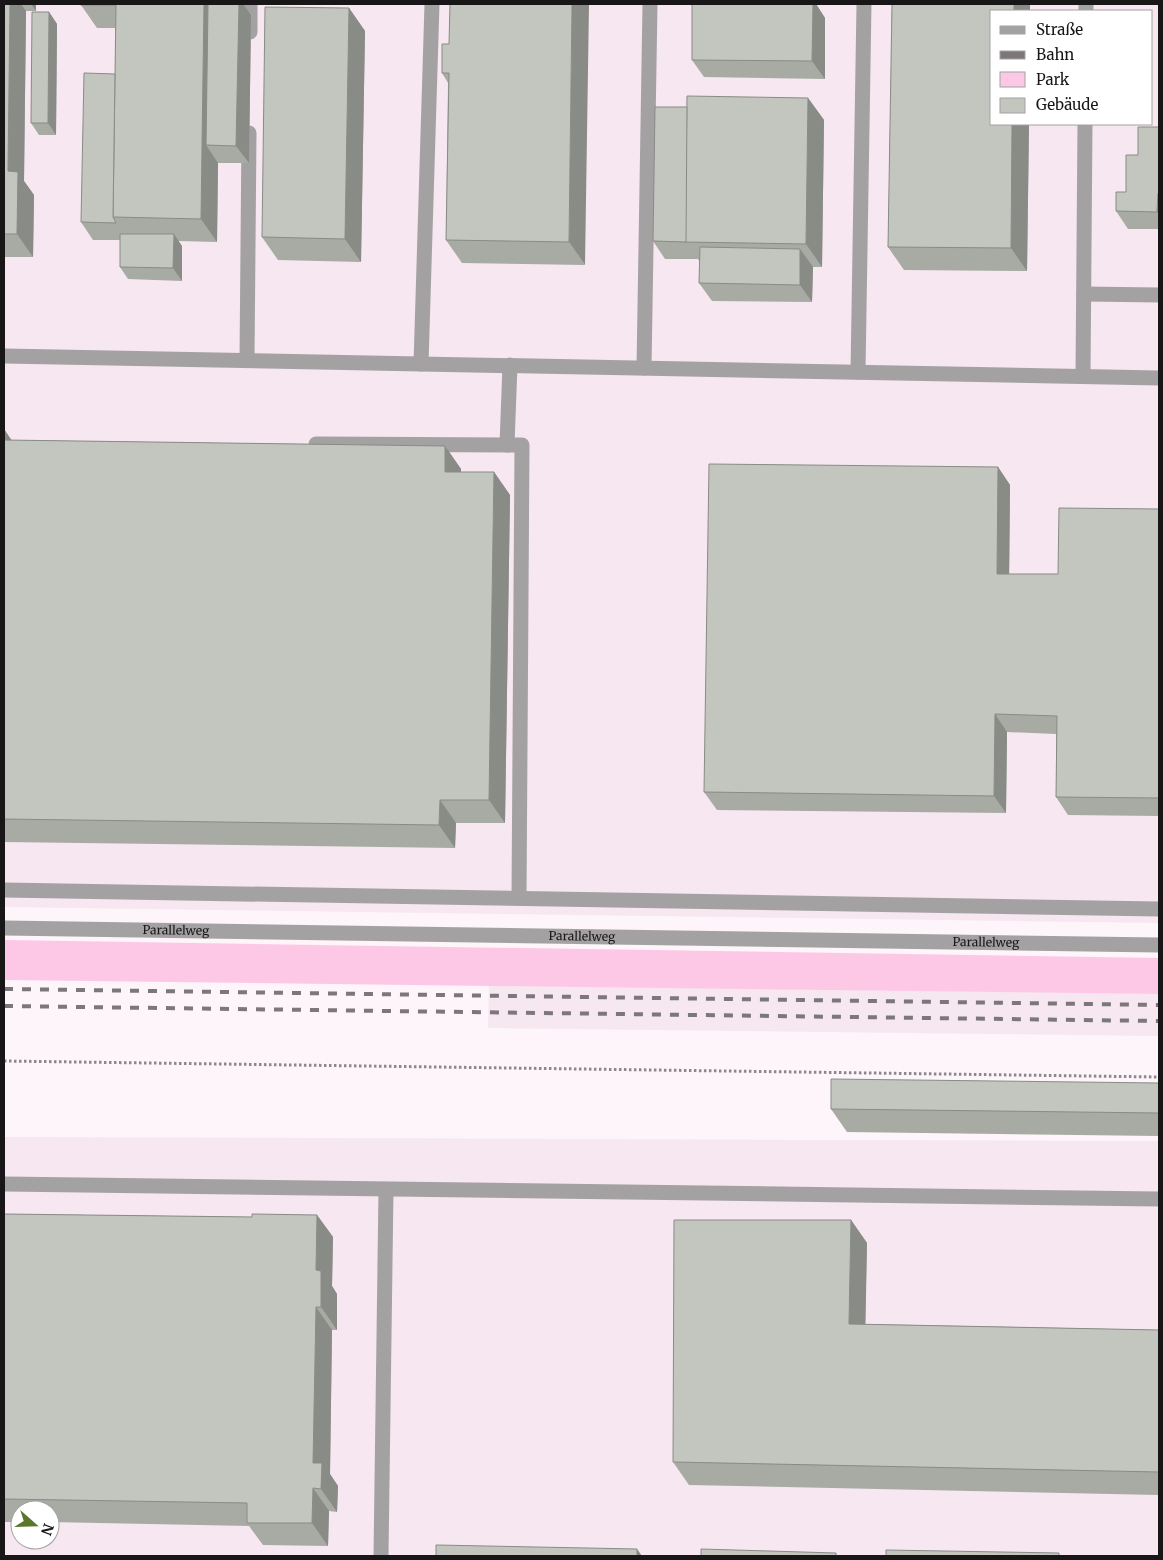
<svg xmlns="http://www.w3.org/2000/svg" width="1163" height="1560" viewBox="0 0 1163 1560" font-family="Merriweather,serif">
<style>
.built{fill:#f6e7f0;fill-rule:evenodd}
.green{fill:#fcc8e6}
.lines{fill:none;stroke-linecap:round;stroke-linejoin:round}
.path{stroke:#8c878a;stroke-width:3;stroke-dasharray:2.5 2.5;stroke-linecap:butt}
.lane{stroke:#a4a1a3;stroke-width:15}
.street{stroke:#a4a1a3;stroke-width:15}
.rail{stroke:#7c777a;stroke-width:4;stroke-dasharray:9 9;stroke-linecap:butt}
.wall{fill:#a8aaa4}
.shaded-wall{fill:#888b86}
.building{fill:#c3c6bf;stroke:#888b86}
.labels{text-anchor:middle;stroke-width:4;stroke-linejoin:round;paint-order:stroke}
.street-label{font-size:12px;fill:#191618;stroke:#fff}
</style>
<rect width="100%" height="100%" fill="#fdf5f9"/>
<!-- built -->
<g class="built">
<path d="M 4,4 L 1159,4 L 1159,923 L 4,907 ZM 992,11 L 1152,11 L 1152,124 L 992,124 Z"/>
<path d="M 489,985 L 1159,994 L 1159,1036 L 488,1028 Z"/>
<path d="M 4,1137 L 1159,1141 L 1159,1556 L 4,1556 ZM 20,1510 L 50,1510 L 50,1540 L 20,1540 Z"/>
</g>
<!-- green -->
<path class="green" d="M 4,940 L 1159,958 L 1159,994 L 4,980 Z"/>
<g class="lines">
<!-- path -->
<path class="path" d="M 4,1061 L 1159,1077"/>
<!-- lane -->
<g class="lane">
<path d="M 1086,11 L 1086,4"/>
<path d="M 250,32 L 250,4"/>
<path d="M 1084,294 L 1159,295"/>
<path d="M 4,356 L 1159,378"/>
<path d="M 247,360 L 249,133"/>
<path d="M 421,364 L 432,4"/>
<path d="M 644,368 L 650,4"/>
<path d="M 858,372 L 864,4"/>
<path d="M 1083,376 L 1085,124"/>
<path d="M 316,444 L 522,445 L 519,898"/>
<path d="M 507,445 L 510,365"/>
<path d="M 4,890 L 1159,909"/>
<path d="M 4,1184 L 1159,1199"/>
<path d="M 381,1556 L 386,1190"/>
</g>
<!-- street -->
<path class="street" id="s1" d="M 4,928 L 1159,945"/>
<!-- rail -->
<g class="rail">
<path d="M 4,989 L 1159,1005"/>
<path d="M 4,1006 L 1159,1021"/>
</g>
</g>
<!-- wall -->
<g class="wall">
<path d="M 4,4 L 36,4 L 36,11 L 26,11 L 24,181 L 34,195 L 33,257 L 4,257 Z"/>
<path d="M 243,4 L 251,15 L 249,163 L 218,163 L 217,242 L 178,241 L 182,246 L 182,281 L 128,279 L 120,267 L 120,240 L 93,240 L 81,222 L 115,74 L 115,28 L 97,28 L 81,5 Z"/>
<path d="M 692,4 L 816,4 L 825,18 L 825,79 L 704,77 L 692,60 Z"/>
<path d="M 892,4 L 1030,4 L 1030,11 L 992,124 L 1029,124 L 1027,271 L 904,270 L 888,247 Z"/>
<path d="M 349,8 L 365,31 L 361,262 L 278,260 L 262,237 Z"/>
<path d="M 49,12 L 57,24 L 56,135 L 39,135 L 31,123 Z"/>
<path d="M 442,56 L 585,265 L 462,263 L 446,240 L 448,83 L 442,73 Z"/>
<path d="M 808,98 L 824,120 L 822,267 L 813,267 L 812,302 L 712,301 L 699,283 L 700,263 L 698,259 L 665,259 L 653,241 L 687,107 Z"/>
<path d="M 1159,127 L 1159,229 L 1128,229 L 1116,211 L 1126,192 L 1138,155 Z"/>
<path d="M 4,429 L 11,440 L 445,446 L 461,469 L 461,472 L 494,472 L 510,495 L 505,823 L 456,823 L 455,848 L 4,842 Z"/>
<path d="M 998,467 L 1010,485 L 1009,574 L 1058,574 L 1159,509 L 1159,816 L 1068,815 L 1056,797 L 1056,734 L 1007,732 L 1006,813 L 717,810 L 704,792 Z"/>
<path d="M 1159,1083 L 1159,1136 L 847,1132 L 831,1109 Z"/>
<path d="M 4,1214 L 252,1217 L 317,1215 L 333,1237 L 332,1286 L 337,1294 L 337,1330 L 332,1330 L 330,1474 L 338,1486 L 337,1512 L 329,1511 L 328,1546 L 263,1545 L 249,1526 L 50,1522 L 50,1510 L 20,1510 L 20,1522 L 4,1522 Z"/>
<path d="M 851,1220 L 867,1243 L 865,1324 L 1159,1330 L 1159,1495 L 689,1485 L 673,1462 Z"/>
</g>
<!-- shaded-wall -->
<g class="shaded-wall">
<path d="M 10,4 L 21,4 L 26,11 L 24,181 L 34,195 L 33,257 L 17,234 L 8,171 Z"/>
<path d="M 31,4 L 36,4 L 36,11 Z"/>
<path d="M 204,4 L 220,4 L 206,145 L 218,163 L 217,242 L 201,219 Z"/>
<path d="M 239,4 L 243,4 L 251,15 L 249,163 L 236,146 Z"/>
<path d="M 572,4 L 589,4 L 585,265 L 569,242 Z"/>
<path d="M 813,4 L 816,4 L 825,18 L 825,79 L 812,61 Z"/>
<rect x="1014" y="4" width="16" height="7"/>
<path d="M 349,8 L 365,31 L 361,262 L 345,239 Z"/>
<path d="M 49,12 L 57,24 L 56,135 L 48,123 Z"/>
<path d="M 808,98 L 824,120 L 822,267 L 806,244 Z"/>
<path d="M 1012,124 L 1029,124 L 1027,271 L 1011,248 Z"/>
<path d="M 1158,193 L 1159,195 L 1159,214 L 1157,212 Z"/>
<path d="M 174,234 L 182,246 L 182,281 L 173,268 Z"/>
<path d="M 800,249 L 813,267 L 812,302 L 800,285 Z"/>
<path d="M 4,429 L 19,451 L 4,441 Z"/>
<path d="M 445,446 L 461,469 L 461,495 L 445,472 Z"/>
<path d="M 998,467 L 1010,485 L 1009,592 L 997,574 Z"/>
<path d="M 494,472 L 510,495 L 505,823 L 489,800 Z"/>
<path d="M 995,714 L 1007,732 L 1006,813 L 994,796 Z"/>
<path d="M 440,800 L 456,823 L 455,848 L 439,825 Z"/>
<path d="M 317,1215 L 333,1237 L 332,1286 L 337,1294 L 337,1330 L 321,1307 L 316,1270 Z"/>
<path d="M 851,1220 L 867,1243 L 865,1347 L 849,1324 Z"/>
<path d="M 316,1307 L 332,1330 L 330,1474 L 338,1486 L 337,1512 L 321,1489 L 313,1463 Z"/>
<path d="M 313,1488 L 329,1511 L 328,1546 L 312,1523 Z"/>
<path d="M 637,1549 L 642,1556 L 637,1556 Z"/>
</g>
<!-- building -->
<g class="building">
<path d="M 4,4 L 10,4 L 8,171 L 18,172 L 17,234 L 4,234 Z"/>
<rect x="81" y="4" width="34" height="1"/>
<path d="M 116,4 L 204,4 L 201,219 L 113,217 Z"/>
<path d="M 208,4 L 239,4 L 236,146 L 206,145 Z"/>
<path d="M 450,4 L 572,4 L 569,242 L 446,240 L 449,73 L 442,73 L 442,44 L 449,44 Z"/>
<path d="M 692,4 L 813,4 L 812,61 L 692,60 Z"/>
<path d="M 892,4 L 1014,4 L 1014,11 L 992,11 L 992,124 L 1012,124 L 1011,248 L 888,247 Z"/>
<path d="M 265,7 L 349,8 L 345,239 L 262,237 Z"/>
<path d="M 32,12 L 49,12 L 48,123 L 31,123 Z"/>
<path d="M 84,73 L 115,74 L 113,217 L 116,223 L 81,222 Z"/>
<path d="M 687,96 L 808,98 L 806,244 L 685,242 Z"/>
<path d="M 655,107 L 687,107 L 686,242 L 653,241 Z"/>
<path d="M 1138,127 L 1159,127 L 1159,193 L 1158,193 L 1157,212 L 1116,211 L 1116,192 L 1126,192 L 1126,155 L 1138,155 Z"/>
<path d="M 120,234 L 174,234 L 173,268 L 120,267 Z"/>
<path d="M 700,247 L 800,249 L 800,285 L 699,283 Z"/>
<path d="M 4,440 L 445,446 L 445,472 L 494,472 L 489,800 L 440,800 L 439,825 L 4,819 Z"/>
<path d="M 709,464 L 998,467 L 997,574 L 1058,574 L 1059,508 L 1159,509 L 1159,798 L 1056,797 L 1057,716 L 995,714 L 994,796 L 704,792 Z"/>
<path d="M 831,1079 L 1159,1083 L 1159,1113 L 831,1109 Z"/>
<path d="M 4,1214 L 252,1217 L 252,1214 L 317,1215 L 316,1270 L 321,1271 L 321,1307 L 316,1307 L 313,1463 L 322,1463 L 321,1489 L 313,1488 L 312,1523 L 247,1523 L 247,1503 L 4,1499 Z"/>
<path d="M 674,1220 L 851,1220 L 849,1324 L 1159,1330 L 1159,1472 L 673,1462 Z"/>
<path d="M 436,1545 L 637,1549 L 637,1556 L 436,1556 Z"/>
<path d="M 701,1549 L 836,1553 L 836,1556 L 701,1556 Z"/>
<path d="M 886,1550 L 1059,1553 L 1059,1556 L 886,1556 Z"/>
</g>
<g class="labels">
<!-- street labels -->
<g class="street-label">
<text dy="4" stroke="none"><textPath href="#s1" startOffset="172">Parallelweg</textPath></text>
<text dy="4" stroke="none"><textPath href="#s1" startOffset="578">Parallelweg</textPath></text>
<text dy="4" stroke="none"><textPath href="#s1" startOffset="982">Parallelweg</textPath></text>
</g>
</g>
<!-- border -->
<rect width="1163" height="1560" fill="none" stroke="#191618" stroke-width="10"/>
<!-- legend -->
<rect x="990" y="10" width="162" height="115" fill="#ffffff" stroke="#a3a2a3"/>
<rect x="1000" y="26" width="25" height="8" fill="#a4a1a3" stroke="#a3a2a3"/>
<text x="1036" y="35" font-size="15" fill="#191618">Straße</text>
<rect x="1000" y="51" width="25" height="8" fill="#7c777a" stroke="#a3a2a3"/>
<text x="1036" y="60" font-size="15" fill="#191618">Bahn</text>
<rect x="1000" y="72" width="25" height="15" fill="#fcc8e6" stroke="#a3a2a3"/>
<text x="1036" y="85" font-size="15" fill="#191618">Park</text>
<rect x="1000" y="98" width="25" height="15" fill="#c3c6bf" stroke="#a3a2a3"/>
<text x="1036" y="110" font-size="15" fill="#191618">Gebäude</text>
<!-- north arrow -->
<g transform="translate(35 1525) rotate(110)"><circle r="24" fill="#ffffff" stroke="#a3a2a3"/>
<path d="M0-4L9 19L0 12L-9 19Z" fill="#5a762b"/>
<text y="-8" font-size="14" font-weight="bold" text-anchor="middle" fill="#191618">N</text>
</g>
</svg>
